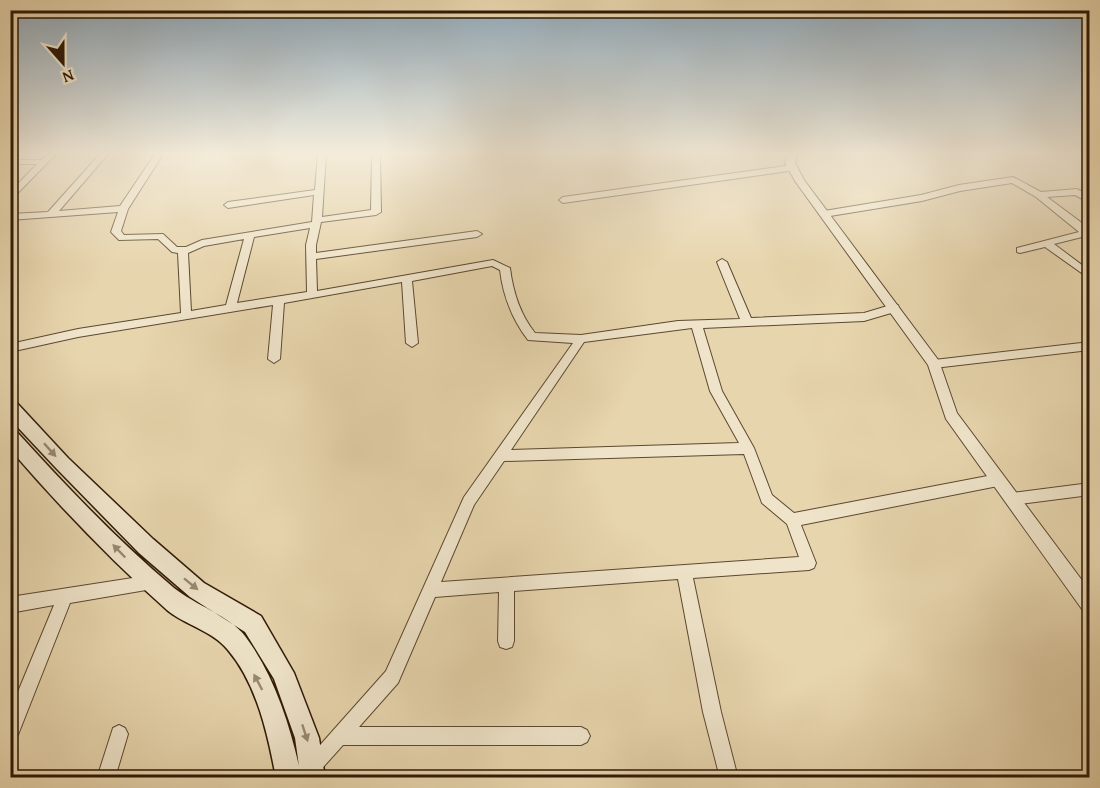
<svg xmlns="http://www.w3.org/2000/svg" width="1100" height="788" viewBox="0 0 1100 788" font-family="'Gentium Book Plus',serif">
<style>
.lines{fill:none;stroke-linecap:round;stroke-linejoin:round}
.minor-casing{stroke:#5d4830;stroke-width:2}
.tertiary-casing{stroke:#5d4830;stroke-width:2}
.secondary-casing{stroke:#2f1907;stroke-width:3}
.minor{fill:#efe4ca;fill-rule:evenodd}
.tertiary{fill:#efe4ca;fill-rule:evenodd}
.secondary{fill:#efe4ca;fill-rule:evenodd}
.oneway{fill:#998972}
</style>
<rect width="100%" height="100%" fill="#e7d5ad"/>
<filter id="stains"><feTurbulence type="fractalNoise" baseFrequency=".00333" numOctaves="4"/><feColorMatrix values="0 0 0 0 .2 0 0 0 0 .09 0 0 0 0 .02 0 0 0 .5 -.17"/></filter>
<radialGradient id="worn" r=".72"><stop offset=".6" stop-color="#630" stop-opacity="0"/><stop offset="1" stop-color="#630" stop-opacity=".3"/></radialGradient>
<g class="lines">
<defs>
<g id="minor">
<path d="M 48,154 L 56,154 L 10,201 L 10,192 L 37,164 L 10,164 L 10,160 L 42,160 Z"/>
<path d="M 100,154 L 108,154 L 59,211 L 120,206 L 155,154 L 163,154 L 128,209 L 121,231 L 124,235 L 163,234 L 177,247 L 186,247 L 202,240 L 312,222 L 314,195 L 228,208 L 224,205 L 228,202 L 315,190 L 318,154 L 326,154 L 322,217 L 371,210 L 372,154 L 380,154 L 381,212 L 376,215 L 321,222 L 316,245 L 316,253 L 477,231 L 482,234 L 477,237 L 316,259 L 317,291 L 493,260 L 510,268 C 513,292 520,314 535,333 L 581,335 L 678,321 L 740,319 L 717,262 L 722,259 L 727,262 L 751,318 L 864,313 L 894,304 L 898,305 L 899,308 L 898,311 L 864,321 L 703,328 L 722,391 L 754,448 L 772,495 L 794,513 L 998,474 L 1003,476 L 1005,480 L 1003,484 L 998,486 L 801,525 L 816,563 L 814,568 L 809,570 L 693,578 L 721,712 L 738,778 L 720,778 L 703,712 L 678,579 L 514,591 L 514,641 L 512,647 L 506,649 L 500,647 L 498,641 L 499,592 L 435,597 L 398,683 L 359,727 L 581,727 L 587,730 L 590,736 L 587,742 L 581,745 L 343,745 L 317,774 L 311,777 L 305,774 L 302,768 L 305,762 L 386,671 L 464,497 L 573,343 L 528,340 C 512,319 503,296 500,270 L 492,266 L 412,281 L 418,343 L 412,347 L 406,343 L 402,282 L 284,303 L 280,359 L 274,363 L 268,359 L 273,305 L 78,337 L 10,352 L 10,344 L 78,329 L 181,313 L 178,253 L 172,252 L 158,239 L 119,240 L 111,232 L 118,212 L 10,220 L 10,214 L 48,212 ZM 310,228 L 306,245 L 307,292 L 237,303 L 254,237 ZM 244,239 L 226,305 L 191,311 L 188,253 L 204,246 ZM 692,328 L 710,391 L 739,443 L 511,450 L 584,342 ZM 744,454 L 762,503 L 787,524 L 799,557 L 441,582 L 474,505 L 504,461 Z"/>
<path d="M 793,165 L 797,168 L 796,170 L 563,203 L 559,200 L 563,197 Z"/>
<path d="M 1013,177 L 1041,192 L 1077,189 L 1090,196 L 1090,203 L 1075,195 L 1047,197 L 1090,229 L 1090,235 L 1054,244 L 1090,271 L 1090,279 L 1045,247 L 1020,253 L 1017,252 L 1017,248 L 1079,232 L 1036,197 L 1012,183 L 960,191 L 922,201 L 824,217 L 819,214 L 824,211 L 921,195 L 959,185 Z"/>
<path d="M 1090,342 L 1090,350 L 934,368 L 928,364 L 934,360 Z"/>
<path d="M 1090,483 L 1090,495 L 1012,505 L 1007,503 L 1005,499 L 1007,495 L 1012,493 Z"/>
<path d="M 152,575 L 157,577 L 160,582 L 157,587 L 152,589 L 70,603 L 16,740 L 10,743 L 10,711 L 54,605 L 10,613 L 10,597 Z"/>
<path d="M 119,725 L 125,728 L 128,734 L 115,778 L 97,778 L 113,728 Z"/>
</g>
<path id="tertiary" d="M 789,154 L 797,154 L 795,163 L 804,180 L 939,361 L 957,413 L 1090,591 L 1090,614 L 1084,612 L 946,419 L 928,365 L 795,181 L 785,163 Z"/>
<path id="secondary" d="M 10,401 L 16,402 L 68,458 L 153,539 L 204,583 L 261,616 L 294,673 L 319,738 L 325,778 L 276,778 C 268,735 257,684 228,650 C 213,631 185,625 167,610 C 111,560 59,506 10,449 L 10,429 L 16,431 C 66,486 117,540 174,588 C 195,605 230,616 245,636 C 273,673 289,722 299,766 L 295,738 L 274,679 L 245,632 L 190,597 L 139,553 L 56,468 L 10,419 Z"/>
</defs>
<!-- minor casing -->
<use href="#minor" class="minor-casing"/>
<!-- tertiary casing -->
<use href="#tertiary" class="tertiary-casing"/>
<!-- secondary casing -->
<use href="#secondary" class="secondary-casing"/>
<!-- minor -->
<use href="#minor" class="minor"/>
<!-- tertiary -->
<use href="#tertiary" class="tertiary"/>
<!-- secondary -->
<use href="#secondary" class="secondary"/>
</g>
<!-- one-way arrows -->
<defs><path id="oneway-solid" d="M-6-.8H1V-3.2L6.5 0L1 3.2V.8H-6Z" transform="scale(1.5)"/></defs>
<g class="oneway">
<use href="#oneway-solid" transform="translate(50 450) rotate(48)"/>
<use href="#oneway-solid" transform="translate(119 551) rotate(-134)"/>
<use href="#oneway-solid" transform="translate(191 584) rotate(39)"/>
<use href="#oneway-solid" transform="translate(258 682) rotate(-118)"/>
<use href="#oneway-solid" transform="translate(305 733) rotate(72)"/>
</g>
<!-- sky -->
<linearGradient id="sky" x2="0" y2="1"><stop stop-color="#8ea8ba"/><stop offset="0.58" stop-color="#f4ecda"/><stop offset="1" stop-color="#f4ecda" stop-opacity="0"/></linearGradient>
<rect width="1100" height="264" fill="url(#sky)"/>
<!-- margin -->
<rect width="1100" height="788" fill="none" stroke="#e7d5ad" stroke-width="36"/>
<rect x="12" y="12" width="1076" height="764" fill="none" stroke="#2f1907" stroke-width="3"/>
<rect x="18" y="18" width="1064" height="752" fill="none" stroke="#2f1907" stroke-width="1.5"/>
<!-- north arrow -->
<g transform="translate(63 63) rotate(159)" stroke="#efe4ca" stroke-width="4.5" paint-order="stroke">
<path d="M0-4.5L10 22L0 15L-10 22Z" fill="#2f1907"/>
<text y="-9" font-size="16" font-weight="bold" text-anchor="middle" fill="#2f1907">N</text>
</g>
<rect width="100%" height="100%" filter="url(#stains)"/>
<rect width="100%" height="100%" fill="url(#worn)"/>
</svg>
